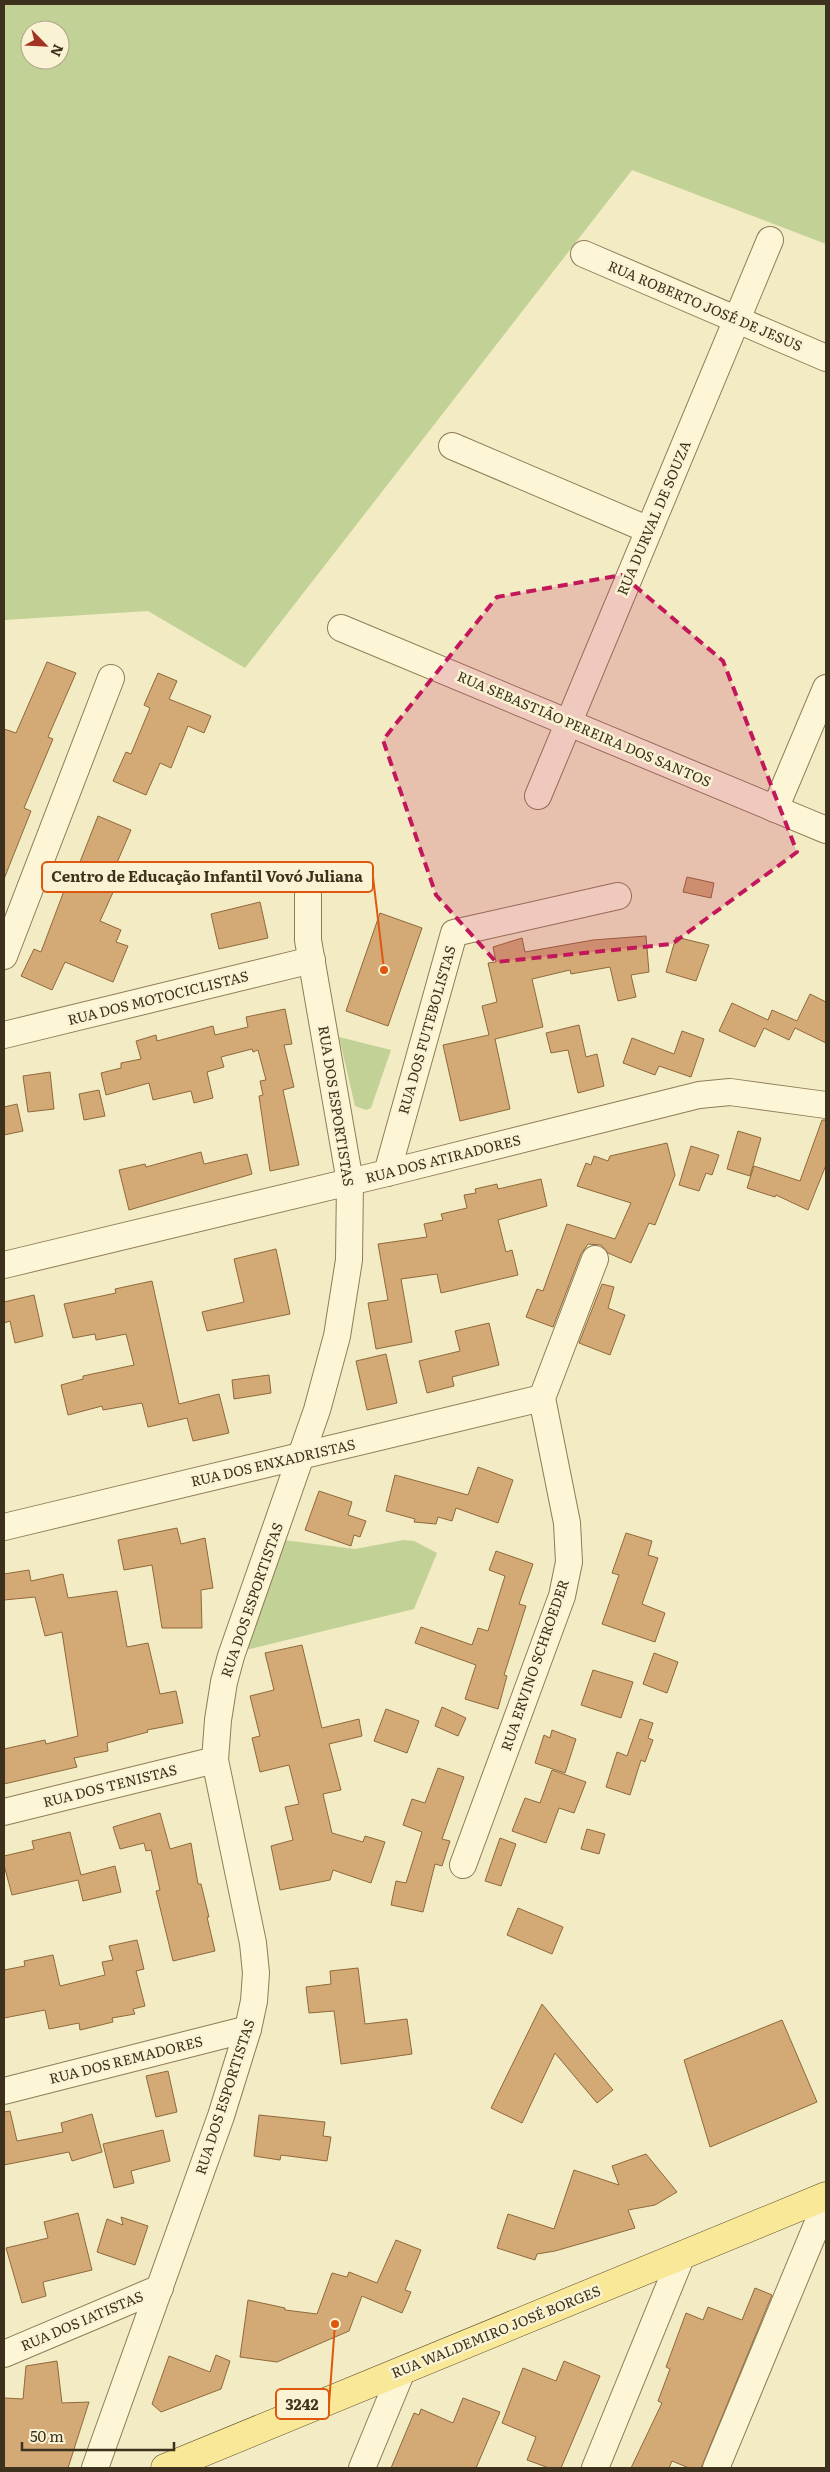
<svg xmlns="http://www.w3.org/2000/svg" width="830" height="2472" viewBox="0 0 830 2472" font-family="Literata,serif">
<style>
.green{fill:#c2d195;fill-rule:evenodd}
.building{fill:#d3aa75;stroke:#8f693b}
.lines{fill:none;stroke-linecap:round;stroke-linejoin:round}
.minor-casing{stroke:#8e7c57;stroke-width:28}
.major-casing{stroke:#5b492c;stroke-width:29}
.minor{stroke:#fcf6d7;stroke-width:26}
.major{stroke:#f8e897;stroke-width:28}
.marked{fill:#c2185b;fill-opacity:0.2;stroke:#c2185b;stroke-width:4;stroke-dasharray:10 6;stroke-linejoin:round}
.labels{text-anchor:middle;stroke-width:5;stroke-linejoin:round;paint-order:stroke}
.street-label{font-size:14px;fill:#3d311d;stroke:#f9f3d3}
.leader{fill:none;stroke:#df570d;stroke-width:2}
.callout-dot{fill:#df570d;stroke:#f9f3d3;stroke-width:2}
.callout{fill:#f9f3d3;stroke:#df570d;stroke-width:2}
.callout-label{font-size:15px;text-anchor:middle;font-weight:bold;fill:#3d311d}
</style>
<rect width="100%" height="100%" fill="#f2ebc3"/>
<!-- green -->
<g class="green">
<path d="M 4,4 L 826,4 L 826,244 L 632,170 L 245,668 L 148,611 L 4,620 ZM 30,30 L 60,30 L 60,60 L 30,60 Z"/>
<path d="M 339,1037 L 391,1050 L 371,1108 L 366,1110 L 355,1106 Z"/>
<path d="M 283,1540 L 355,1549 L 403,1540 L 414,1541 L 437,1553 L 414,1609 L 242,1651 Z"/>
</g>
<!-- building -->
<g class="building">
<path d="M 47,662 L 76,673 L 48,737 L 53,739 L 24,808 L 31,811 L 4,879 L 4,729 L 16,733 Z"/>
<path d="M 158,673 L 177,681 L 169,699 L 211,716 L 204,733 L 188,726 L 171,768 L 160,763 L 146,795 L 113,781 L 126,752 L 131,754 L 150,708 L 144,705 Z"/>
<path d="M 98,816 L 131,830 L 116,865 L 124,868 L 100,921 L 121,930 L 116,942 L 128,946 L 113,982 L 65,962 L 52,990 L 21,976 L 34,949 L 41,952 L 67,883 L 71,885 Z"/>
<path d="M 687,877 L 714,883 L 711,898 L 683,892 Z"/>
<path d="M 260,902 L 268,938 L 219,949 L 211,914 Z"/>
<path d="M 380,913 L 422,928 L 388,1026 L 346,1011 Z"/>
<path d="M 646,936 L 649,972 L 631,975 L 636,997 L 618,1001 L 610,967 L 571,974 L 570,970 L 532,979 L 543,1027 L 495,1039 L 510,1109 L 460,1121 L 443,1045 L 489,1035 L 482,1006 L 497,1002 L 488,963 L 496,962 L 493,947 L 522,938 L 525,952 L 593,940 Z"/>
<path d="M 676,937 L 709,945 L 696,981 L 666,972 Z"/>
<path d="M 810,994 L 826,1002 L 826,1043 L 795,1028 L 789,1040 L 764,1028 L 755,1047 L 719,1031 L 732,1003 L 768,1020 L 772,1010 L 797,1021 Z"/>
<path d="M 285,1009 L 292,1044 L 284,1045 L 294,1087 L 283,1090 L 299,1165 L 270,1171 L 259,1096 L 263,1095 L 260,1081 L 266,1080 L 258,1050 L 253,1052 L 252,1049 L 221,1057 L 224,1067 L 207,1072 L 213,1098 L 194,1103 L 191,1091 L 153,1100 L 149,1083 L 106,1095 L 101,1073 L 121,1068 L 121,1063 L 141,1059 L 136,1041 L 156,1035 L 157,1041 L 213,1026 L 215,1035 L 248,1027 L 246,1017 Z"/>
<path d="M 579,1025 L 586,1057 L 597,1054 L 604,1086 L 578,1093 L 568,1050 L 551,1053 L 546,1033 Z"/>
<path d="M 682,1031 L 704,1039 L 691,1077 L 659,1066 L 655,1075 L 623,1063 L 632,1038 L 674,1054 Z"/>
<path d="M 50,1072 L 54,1109 L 28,1112 L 23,1076 Z"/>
<path d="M 99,1090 L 105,1116 L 84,1120 L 79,1094 Z"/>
<path d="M 17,1104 L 23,1131 L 4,1135 L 4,1107 Z"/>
<path d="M 822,1120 L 826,1120 L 826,1165 L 808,1210 L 776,1195 L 775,1197 L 747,1188 L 754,1166 L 800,1181 Z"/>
<path d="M 738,1131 L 761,1138 L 750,1176 L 727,1169 Z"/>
<path d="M 667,1143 L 675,1175 L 655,1225 L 649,1223 L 631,1263 L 608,1253 L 601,1245 L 588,1244 L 581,1254 L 553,1327 L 526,1317 L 537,1289 L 543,1291 L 567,1224 L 615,1239 L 631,1203 L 577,1186 L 586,1163 L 591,1165 L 594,1156 L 608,1161 L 610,1156 Z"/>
<path d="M 691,1146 L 719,1155 L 712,1175 L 706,1173 L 699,1191 L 679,1185 Z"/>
<path d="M 201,1152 L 204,1164 L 247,1154 L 252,1174 L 129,1210 L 119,1170 L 145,1164 L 146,1167 Z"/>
<path d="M 541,1179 L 547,1206 L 498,1220 L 506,1252 L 512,1250 L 518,1275 L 441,1293 L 437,1274 L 401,1279 L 412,1342 L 376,1349 L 368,1303 L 388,1300 L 378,1244 L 427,1237 L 424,1224 L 443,1220 L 441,1214 L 467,1208 L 464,1195 L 476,1193 L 475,1189 L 497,1184 L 498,1189 Z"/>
<path d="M 276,1249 L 290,1314 L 207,1331 L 202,1312 L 244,1302 L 234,1259 Z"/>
<path d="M 152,1281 L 179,1404 L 219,1394 L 229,1433 L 193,1441 L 187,1418 L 148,1427 L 142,1403 L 103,1410 L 102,1406 L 68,1415 L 61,1385 L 83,1379 L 83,1376 L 134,1365 L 126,1334 L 96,1340 L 95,1334 L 73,1338 L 64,1304 L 116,1293 L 115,1289 Z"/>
<path d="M 602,1284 L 614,1287 L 608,1308 L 625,1315 L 610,1355 L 579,1343 Z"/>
<path d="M 34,1295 L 43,1336 L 15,1343 L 10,1321 L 4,1323 L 4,1302 Z"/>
<path d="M 489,1323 L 499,1365 L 452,1377 L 454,1386 L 427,1393 L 419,1361 L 460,1351 L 455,1331 Z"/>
<path d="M 386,1354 L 397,1403 L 367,1410 L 356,1361 Z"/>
<path d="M 269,1375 L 271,1393 L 234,1399 L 232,1380 Z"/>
<path d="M 478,1467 L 513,1480 L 498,1523 L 456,1508 L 452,1521 L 438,1517 L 436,1524 L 414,1522 L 415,1519 L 386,1511 L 395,1475 L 468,1495 Z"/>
<path d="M 319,1491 L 352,1502 L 348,1515 L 366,1521 L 360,1537 L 354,1535 L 351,1546 L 305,1530 Z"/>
<path d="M 177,1528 L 181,1544 L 205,1538 L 213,1588 L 201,1590 L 202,1628 L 162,1628 L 152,1565 L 124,1570 L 118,1540 Z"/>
<path d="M 626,1533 L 652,1541 L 648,1555 L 658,1558 L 642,1604 L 665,1613 L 655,1642 L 602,1624 L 619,1575 L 612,1573 Z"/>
<path d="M 496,1551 L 533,1564 L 519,1604 L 526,1606 L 504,1675 L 507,1676 L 498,1709 L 465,1699 L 476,1665 L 415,1643 L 421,1627 L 472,1645 L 478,1628 L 488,1631 L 505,1576 L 489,1570 Z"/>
<path d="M 29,1570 L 31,1581 L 63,1574 L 68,1598 L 117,1591 L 127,1647 L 148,1643 L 160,1694 L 176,1691 L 183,1723 L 147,1730 L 148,1732 L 107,1743 L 108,1751 L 74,1758 L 77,1767 L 4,1784 L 4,1749 L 45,1740 L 46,1744 L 78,1736 L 62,1632 L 45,1636 L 35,1597 L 4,1600 L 4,1574 Z"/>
<path d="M 302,1645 L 322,1728 L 359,1719 L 362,1736 L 329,1744 L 341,1790 L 323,1794 L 332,1833 L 363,1842 L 365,1836 L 385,1842 L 371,1883 L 333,1870 L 330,1880 L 280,1890 L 271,1846 L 293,1840 L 285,1807 L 299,1804 L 289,1765 L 260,1772 L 252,1738 L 260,1736 L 250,1696 L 274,1690 L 265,1653 Z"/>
<path d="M 654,1653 L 678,1662 L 667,1693 L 643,1684 Z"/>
<path d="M 593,1670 L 633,1682 L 621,1718 L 581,1705 Z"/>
<path d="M 442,1707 L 466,1718 L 458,1736 L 435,1726 Z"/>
<path d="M 386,1709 L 419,1721 L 407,1753 L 374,1741 Z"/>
<path d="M 640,1719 L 653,1723 L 648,1738 L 653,1740 L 645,1762 L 641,1760 L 630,1795 L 606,1787 L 617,1752 L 627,1756 Z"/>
<path d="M 552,1730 L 576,1739 L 565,1773 L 535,1763 L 544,1735 L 550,1738 Z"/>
<path d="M 438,1768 L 464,1777 L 442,1839 L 450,1841 L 442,1866 L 435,1864 L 423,1912 L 391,1905 L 396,1881 L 406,1883 L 422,1832 L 403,1825 L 412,1799 L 425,1803 Z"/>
<path d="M 552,1770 L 586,1782 L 574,1813 L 559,1808 L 546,1843 L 512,1831 L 525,1798 L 540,1803 Z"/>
<path d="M 160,1813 L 170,1849 L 191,1843 L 198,1884 L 201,1884 L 209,1917 L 207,1917 L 215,1951 L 173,1961 L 156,1891 L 160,1890 L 151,1850 L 146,1851 L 144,1843 L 120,1849 L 113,1827 Z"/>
<path d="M 587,1829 L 605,1834 L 599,1854 L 581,1849 Z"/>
<path d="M 70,1832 L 81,1875 L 115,1866 L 121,1892 L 83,1901 L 78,1880 L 12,1895 L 4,1865 L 4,1856 L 34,1849 L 32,1841 Z"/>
<path d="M 500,1838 L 516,1844 L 501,1886 L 485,1881 Z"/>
<path d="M 518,1908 L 563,1927 L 552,1954 L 507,1935 Z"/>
<path d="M 137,1940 L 144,1969 L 136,1971 L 145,2006 L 133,2009 L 135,2014 L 112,2018 L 113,2022 L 80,2030 L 79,2023 L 49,2029 L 45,2010 L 4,2018 L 4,1970 L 25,1966 L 24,1961 L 53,1955 L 60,1986 L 105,1975 L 102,1962 L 113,1960 L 109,1946 Z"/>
<path d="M 358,1968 L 365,2024 L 407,2019 L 412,2054 L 341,2064 L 334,2011 L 309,2013 L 306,1987 L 331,1984 L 330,1971 Z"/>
<path d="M 542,2004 L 613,2090 L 597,2103 L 555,2053 L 522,2123 L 491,2108 Z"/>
<path d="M 782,2020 L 817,2102 L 710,2147 L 684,2060 Z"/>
<path d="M 168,2071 L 177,2112 L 156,2117 L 146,2076 Z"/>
<path d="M 10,2111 L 17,2141 L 63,2132 L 61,2123 L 92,2114 L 102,2152 L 72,2161 L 69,2152 L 4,2165 L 4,2112 Z"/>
<path d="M 259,2115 L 325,2122 L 323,2136 L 331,2137 L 327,2161 L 281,2155 L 280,2160 L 254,2156 Z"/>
<path d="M 163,2130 L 170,2161 L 131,2171 L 134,2183 L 114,2188 L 103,2144 Z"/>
<path d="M 646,2154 L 677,2192 L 655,2205 L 628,2210 L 635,2228 L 555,2251 L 537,2254 L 535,2260 L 497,2248 L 508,2214 L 554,2229 L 574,2170 L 619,2185 L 612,2166 Z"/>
<path d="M 78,2213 L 92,2270 L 43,2282 L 46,2296 L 22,2303 L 6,2248 L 48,2238 L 44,2222 Z"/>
<path d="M 121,2217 L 148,2226 L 135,2265 L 97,2252 L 107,2219 L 123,2225 Z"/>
<path d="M 396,2240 L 421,2250 L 405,2290 L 411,2292 L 402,2313 L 362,2296 L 349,2331 L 277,2362 L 240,2357 L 248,2300 L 285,2308 L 285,2310 L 317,2314 L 332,2273 L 347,2277 L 349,2272 L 377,2283 Z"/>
<path d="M 755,2288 L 772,2295 L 701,2468 L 689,2468 L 672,2461 L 669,2468 L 631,2468 L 662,2403 L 658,2401 L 670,2369 L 666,2367 L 686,2313 L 703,2320 L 708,2307 L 742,2320 Z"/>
<path d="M 216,2355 L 230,2361 L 221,2389 L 161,2412 L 152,2404 L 169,2356 L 210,2372 Z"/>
<path d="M 57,2361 L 62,2403 L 89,2402 L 68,2468 L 4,2468 L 4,2398 L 23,2399 L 26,2366 Z"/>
<path d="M 564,2361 L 600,2376 L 561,2468 L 549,2468 L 527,2460 L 536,2437 L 502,2423 L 523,2368 L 556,2381 Z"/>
<path d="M 463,2398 L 500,2412 L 476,2468 L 391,2468 L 414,2413 L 419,2415 L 421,2409 L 453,2423 Z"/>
</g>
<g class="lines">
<defs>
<g id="minor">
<path d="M 584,254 L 826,358"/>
<path d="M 452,446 L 649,530"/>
<path d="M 341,628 L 826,830"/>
<path d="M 538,796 L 770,240"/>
<path d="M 775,809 L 826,688"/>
<path d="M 4,956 L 111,678"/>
<path d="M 4,1035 L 312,960"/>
<path d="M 387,1173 L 454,933 L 618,896"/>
<path d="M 4,1265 L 387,1173 L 699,1095 L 730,1092 L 826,1105"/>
<path d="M 4,1527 L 542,1398"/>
<path d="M 4,1812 L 215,1760"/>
<path d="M 463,1865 L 562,1596 L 569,1562 L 567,1523 L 542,1398 L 595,1259"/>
<path d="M 4,2091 L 248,2029"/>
<path d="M 4,2354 L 160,2288"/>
<path d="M 95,2468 L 221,2116 L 248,2029 L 254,2001 L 256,1973 L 253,1943 L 215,1760 L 218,1720 L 224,1682 L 231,1656 L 317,1410 L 337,1336 L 349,1260 L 350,1182 L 308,940 L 308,895"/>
<path d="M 362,2468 L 402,2371"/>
<path d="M 595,2468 L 682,2255"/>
<path d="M 716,2468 L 826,2203"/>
</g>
<path id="major" d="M 165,2468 L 826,2196"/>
</defs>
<!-- minor casing -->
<use href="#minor" class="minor-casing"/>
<!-- major casing -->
<use href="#major" class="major-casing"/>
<!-- minor -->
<use href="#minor" class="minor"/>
<!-- major -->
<use href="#major" class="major"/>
</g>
<!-- marked area -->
<path class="marked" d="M 622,575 L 723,661 L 797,852 L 672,944 L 496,962 L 436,895 L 383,740 L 497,597 Z"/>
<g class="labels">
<!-- street labels -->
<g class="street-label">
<text transform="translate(705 306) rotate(23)" y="5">RUA ROBERTO JOSÉ DE JESUS</text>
<text transform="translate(654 518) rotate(-67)" y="5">RUA DURVAL DE SOUZA</text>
<text transform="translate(584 729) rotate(23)" y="5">RUA SEBASTIÃO PEREIRA DOS SANTOS</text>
<text transform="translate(158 998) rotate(-14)" y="5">RUA DOS MOTOCICLISTAS</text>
<text transform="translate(427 1030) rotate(-74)" y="5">RUA DOS FUTEBOLISTAS</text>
<text transform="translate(336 1106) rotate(81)" y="5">RUA DOS ESPORTISTAS</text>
<text transform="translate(443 1159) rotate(-14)" y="5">RUA DOS ATIRADORES</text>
<text transform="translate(273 1463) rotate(-13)" y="5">RUA DOS ENXADRISTAS</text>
<text transform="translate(252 1600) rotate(-71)" y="5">RUA DOS ESPORTISTAS</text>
<text transform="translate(535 1665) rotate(-71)" y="5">RUA ERVINO SCHROEDER</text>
<text transform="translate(110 1786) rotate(-14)" y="5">RUA DOS TENISTAS</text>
<text transform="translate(126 2060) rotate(-14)" y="5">RUA DOS REMADORES</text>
<text transform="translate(225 2097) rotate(-72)" y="5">RUA DOS ESPORTISTAS</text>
<text transform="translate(82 2321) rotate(-23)" y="5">RUA DOS IATISTAS</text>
<text transform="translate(496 2332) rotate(-22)" y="5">RUA WALDEMIRO JOSÉ BORGES</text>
</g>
</g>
<!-- callouts -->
<path class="leader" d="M384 970L373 877M335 2324L329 2404"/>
<g class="callout-dot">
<circle cx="384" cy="970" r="5"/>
<circle cx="335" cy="2324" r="5"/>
</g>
<g class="callout">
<rect x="42" y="862" width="331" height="30" rx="5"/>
<rect x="276" y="2389" width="53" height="30" rx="5"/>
</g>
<g class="callout-label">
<text x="207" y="882">Centro de Educação Infantil Vovó Juliana</text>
<text x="302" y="2410">3242</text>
</g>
<!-- border -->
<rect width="830" height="2472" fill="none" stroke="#3d311d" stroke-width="10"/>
<!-- north arrow -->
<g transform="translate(45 45) rotate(114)"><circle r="24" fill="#f9f3d3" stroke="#aea58a"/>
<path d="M0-4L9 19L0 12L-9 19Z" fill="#a33322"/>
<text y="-8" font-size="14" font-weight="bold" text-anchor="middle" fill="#3d311d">N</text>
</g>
<!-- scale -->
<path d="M22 2442v8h152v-8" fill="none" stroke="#3d311d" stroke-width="2.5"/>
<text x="30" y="2442" font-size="15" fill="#3d311d" stroke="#f9f3d3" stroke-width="4" paint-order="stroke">50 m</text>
</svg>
